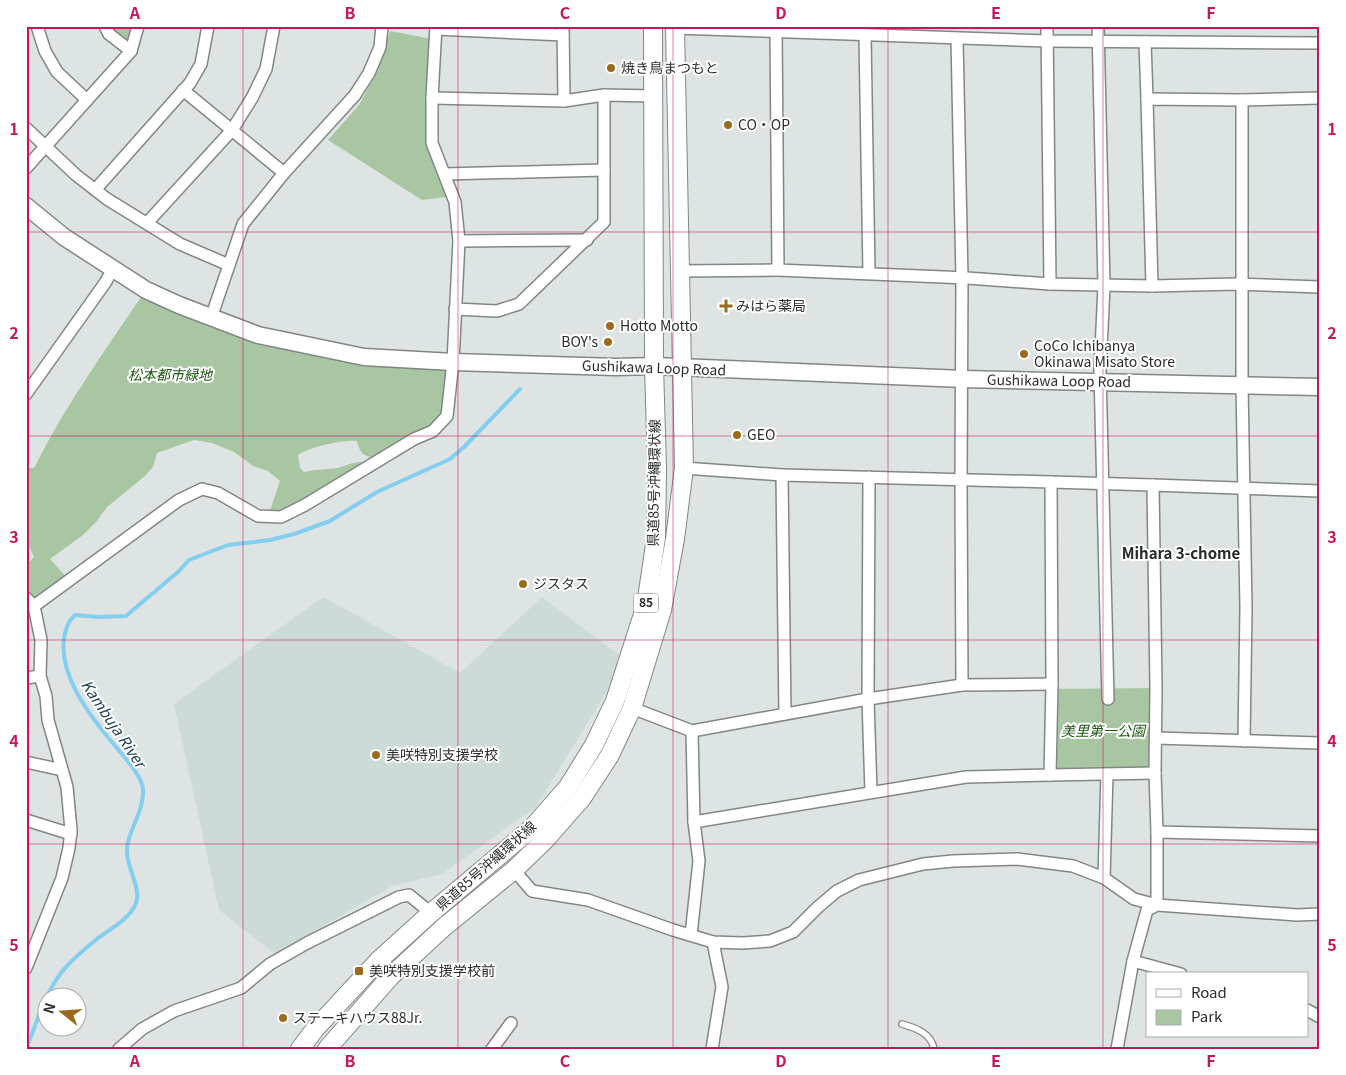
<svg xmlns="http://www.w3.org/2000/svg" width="1346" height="1075" viewBox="0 0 1346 1075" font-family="Georgia,'Noto Sans JP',serif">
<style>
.built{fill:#ccdbd8}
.green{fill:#a8c6a2}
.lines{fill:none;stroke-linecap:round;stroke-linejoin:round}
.stream{stroke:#84ceef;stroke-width:4}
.service-casing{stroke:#828786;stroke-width:8}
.minor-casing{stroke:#828786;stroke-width:14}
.secondary-casing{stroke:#828786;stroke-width:19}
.primary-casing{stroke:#828786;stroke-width:20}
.service{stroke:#fff;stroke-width:5.5}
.minor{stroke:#fff;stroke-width:11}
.secondary{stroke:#fff;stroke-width:16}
.primary{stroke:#fff;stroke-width:18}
.grid{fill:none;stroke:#c2185b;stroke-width:1;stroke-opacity:0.55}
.poi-dot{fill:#9a6b1d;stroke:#fff;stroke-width:2}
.labels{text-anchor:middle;stroke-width:4;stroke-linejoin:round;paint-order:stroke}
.shield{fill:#fff;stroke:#6b6d6c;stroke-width:1}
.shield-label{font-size:12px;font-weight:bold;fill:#2b2e2d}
.poi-label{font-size:14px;fill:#2b2e2d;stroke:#fff;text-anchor:start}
.street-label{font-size:14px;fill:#2b2e2d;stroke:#fff}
.park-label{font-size:14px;font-style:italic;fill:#1b550e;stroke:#fff}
.neighbourhood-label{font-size:15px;font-weight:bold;fill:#262a2a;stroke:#fff}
.water-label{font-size:15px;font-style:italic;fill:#1c3e4c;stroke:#fff}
.neatline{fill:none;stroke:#c2185b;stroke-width:2}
.grid-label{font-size:16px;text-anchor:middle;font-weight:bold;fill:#c2185b}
</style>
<rect width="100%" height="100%" fill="#dee4e3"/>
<!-- built -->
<path class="built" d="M 323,597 L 460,673 L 542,597 L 626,660 L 536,807 L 442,874 L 392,886 L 275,954 L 219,910 L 174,704 Z"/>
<!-- green -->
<g class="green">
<path d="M 105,26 L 138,26 L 131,51 Z"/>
<path d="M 390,31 L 432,39 L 426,142 L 447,197 L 422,200 L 328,140 L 359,105 L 376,74 Z"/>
<path d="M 146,290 L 258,335 L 453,362 L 447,416 L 382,459 C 367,456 361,458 357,441 C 344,439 309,447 298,455 L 300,468 L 304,472 C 315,469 326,470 337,468 C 346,466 352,462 361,462 L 366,469 L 305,505 L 268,517 L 280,481 L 268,471 L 253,466 L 234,452 L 212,443 L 194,440 L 157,453 L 153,467 L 145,476 L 107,507 L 97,521 L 83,535 L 50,559 L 70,581 L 34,606 L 26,598 L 26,565 L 34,557 L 26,540 L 26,468 L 34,468 C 65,406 107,347 146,290 Z"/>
<path d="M 1156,688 L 1155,773 L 1050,775 L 1052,689 Z"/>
</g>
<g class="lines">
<!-- stream -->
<path class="stream" d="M 26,1049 C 37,1023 44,995 61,973 C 71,960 85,949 97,939 C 110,929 130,919 136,903 C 142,888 125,866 127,848 C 129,828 144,812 143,790 C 143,777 125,758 117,748 C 92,719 51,669 67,627 C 68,623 72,618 75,615 L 98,617 L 126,616 L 179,571 L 189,560 L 228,545 L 270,540 L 294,534 L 330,521 L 377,492 L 450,459 L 464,447 L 520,389"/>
<defs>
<path id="service" d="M 902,1024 C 916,1028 931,1033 934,1049"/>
<g id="minor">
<path d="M 37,26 L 45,51 L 57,72 L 87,100"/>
<path d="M 105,26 L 109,34 L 131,51"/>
<path d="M 563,26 L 564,101"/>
<path d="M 1047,26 L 1050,284"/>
<path d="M 1098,26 L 1104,286 L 1100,371 L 1108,699"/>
<path d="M 776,27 L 778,270 L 967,278 L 1050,284 L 1152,286"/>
<path d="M 675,28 L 1048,41 L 1320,43"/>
<path d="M 436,29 L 563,35"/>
<path d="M 865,36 L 869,273"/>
<path d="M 957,39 L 962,278 L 961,480 L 962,685"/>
<path d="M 1145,42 L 1147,99"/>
<path d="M 183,90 L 284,173"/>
<path d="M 432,98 L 564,101 L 604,95 L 653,96"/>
<path d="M 1320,98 L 1242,100 L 1147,99 L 1152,286 L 1236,284 L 1320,287"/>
<path d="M 1242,100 L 1242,385 L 1246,608 L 1244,741"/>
<path d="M 26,128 L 76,175 L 107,199 L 180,244 L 229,265"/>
<path d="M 26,168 L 131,51 L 138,26"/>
<path d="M 445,174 L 604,170"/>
<path d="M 95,190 L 190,83 L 201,64 L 208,26"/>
<path d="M 147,223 L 232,130 L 252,98 L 266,69 L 274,26"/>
<path d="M 459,241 L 587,240"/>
<path d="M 679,271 L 778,270"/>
<path d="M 455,309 L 497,311 L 519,304 L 604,222 L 604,95"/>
<path d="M 211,318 L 243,224 L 284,173 L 355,95 L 369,73 L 380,47 L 382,26"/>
<path d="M 26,394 L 105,283 L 113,269"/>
<path d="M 684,468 L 782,475"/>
<path d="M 869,477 L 868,699 L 871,792"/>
<path d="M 1051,482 L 1153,485"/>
<path d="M 26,598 L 34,606 L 41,640 L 40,676 L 46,696 L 48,720 L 67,787 L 71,830 L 69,848 L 62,878 L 26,968"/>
<path d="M 34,606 L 179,500 L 202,489 L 218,493 L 258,516 L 281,517 L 305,505 L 414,439 L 433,431 L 447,416 L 453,362 L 459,241 L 455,202 L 432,143 L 432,98 L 436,26"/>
<path d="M 26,678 L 40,676"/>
<path d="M 632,708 L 692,731 L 868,699 L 962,685 L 1052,684"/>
<path d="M 1156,738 L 1320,743"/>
<path d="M 26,762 L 62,770"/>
<path d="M 1050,775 L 1155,773"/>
<path d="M 26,820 L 71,834"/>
<path d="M 694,822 L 966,777 L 1050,775 L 1052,684 L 1051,482 L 782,475 L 785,714"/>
<path d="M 1157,832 L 1320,836"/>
<path d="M 514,870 L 532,891 L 588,900 L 673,930 L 713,942 L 743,943 L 770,941 L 793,932 L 818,907 L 837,891 L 859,880 L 923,864 L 953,861 L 1017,859 L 1073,866 L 1104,878 L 1134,899 L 1157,905 L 1297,915 L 1320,914"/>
<path d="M 1104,878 L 1107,774"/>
<path d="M 691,935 L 699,861 L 694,822 L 692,731"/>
<path d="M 1133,961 L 1181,974"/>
<path d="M 1307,1010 L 1320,1017"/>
<path d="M 119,1049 L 142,1029 L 174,1011 L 241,988 L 270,964 L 307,943 L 399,897 L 409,895 L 431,913"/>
<path d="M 492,1049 L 511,1023"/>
<path d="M 712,1049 L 722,987 L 713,942"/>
<path d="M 1117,1049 L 1133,961 L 1147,910 L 1157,905 L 1157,832 L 1155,773 L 1156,688 L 1153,485 L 1320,491"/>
</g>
<path id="secondary" d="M 26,206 L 64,237 L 146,290 L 179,305 L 258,335 L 364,357 L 453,362 L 616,367 L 654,366 L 963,379 L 1320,387"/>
<g id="primary">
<path d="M 300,1049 L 315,1029 L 378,961 L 431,913 L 532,828 L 568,787 L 594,745 L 615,701 L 646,605 L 656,538 L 657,469 L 654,366 L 653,26"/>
<path d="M 327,1049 L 390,977 L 444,927 L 514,870 L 546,839 L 582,798 L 610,755 L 632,708 L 662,610 L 675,539 L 684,468 L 675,26"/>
</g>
</defs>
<!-- service casing -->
<use href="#service" class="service-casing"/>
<!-- minor casing -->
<use href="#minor" class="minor-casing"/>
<!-- secondary casing -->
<use href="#secondary" class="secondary-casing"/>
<!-- primary casing -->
<use href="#primary" class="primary-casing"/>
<!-- service -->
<use href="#service" class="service"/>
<!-- minor -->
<use href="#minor" class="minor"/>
<!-- secondary -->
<use href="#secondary" class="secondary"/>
<!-- primary -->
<use href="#primary" class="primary"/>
</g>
<!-- grid -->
<path class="grid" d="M 243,26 L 243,1049M 458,26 L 458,1049M 673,26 L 673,1049M 888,26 L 888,1049M 1103,26 L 1103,1049M 26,232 L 1320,232M 26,436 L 1320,436M 26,640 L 1320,640M 26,844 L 1320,844"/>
<!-- markers -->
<g class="poi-dot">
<circle cx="611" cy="68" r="5"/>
<circle cx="728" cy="125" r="5"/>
<path d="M723.5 298.5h5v5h5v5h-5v5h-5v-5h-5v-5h5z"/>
<circle cx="610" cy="326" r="5"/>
<circle cx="608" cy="342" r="5"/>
<circle cx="1024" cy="354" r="5"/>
<circle cx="737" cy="435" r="5"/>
<circle cx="523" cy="584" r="5"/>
<circle cx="376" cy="755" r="5"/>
<rect x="354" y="966" width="10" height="10" rx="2.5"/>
<circle cx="283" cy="1018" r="5"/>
</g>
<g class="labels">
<!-- shield labels -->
<rect class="shield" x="633.5" y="593.5" width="25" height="19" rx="4"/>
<g class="shield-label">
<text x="646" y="607">85</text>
</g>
<!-- poi labels -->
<g class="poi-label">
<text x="621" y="73">焼き鳥まつもと</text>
<text x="738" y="130">CO・OP</text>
<text x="736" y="311">みはら薬局</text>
<text x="620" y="331">Hotto Motto</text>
<text x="598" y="347" text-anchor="end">BOY's</text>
<text x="1034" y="351">CoCo Ichibanya<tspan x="1034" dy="16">Okinawa Misato Store</tspan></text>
<text x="747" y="440">GEO</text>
<text x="533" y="589">ジスタス</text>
<text x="386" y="760">美咲特別支援学校</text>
<text x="369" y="976">美咲特別支援学校前</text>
<text x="293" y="1023">ステーキハウス88Jr.</text>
</g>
<!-- street labels -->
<g class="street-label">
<text transform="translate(654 368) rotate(2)" y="5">Gushikawa Loop Road</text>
<text transform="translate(1059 381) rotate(1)" y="5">Gushikawa Loop Road</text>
<text transform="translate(654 483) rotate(-89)" y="5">県道85号沖縄環状線</text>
<text transform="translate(486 866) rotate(-41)" y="5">県道85号沖縄環状線</text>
</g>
<!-- park labels -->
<g class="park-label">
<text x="170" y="380">松本都市緑地</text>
<text x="1103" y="736">美里第一公園</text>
</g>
<!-- neighbourhood labels -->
<g class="neighbourhood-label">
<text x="1181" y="559">Mihara 3-chome</text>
</g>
<!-- water labels -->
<g class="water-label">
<text transform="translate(113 724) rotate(56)" y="5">Kambuja River</text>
</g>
</g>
<!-- border -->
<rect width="1346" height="1075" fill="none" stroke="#ffffff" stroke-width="55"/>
<!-- legend -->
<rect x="1146" y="972" width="162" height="65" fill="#ffffff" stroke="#aaabab"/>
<rect x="1156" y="989" width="25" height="8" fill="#ffffff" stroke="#aaabab"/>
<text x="1191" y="998" font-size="15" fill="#2b2e2d">Road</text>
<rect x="1156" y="1010" width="25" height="15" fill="#a8c6a2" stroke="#aaabab"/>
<text x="1191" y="1022" font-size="15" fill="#2b2e2d">Park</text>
<!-- north arrow -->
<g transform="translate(62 1012) rotate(287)"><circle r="24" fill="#ffffff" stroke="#aaabab"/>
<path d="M0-4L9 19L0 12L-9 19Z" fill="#9a6b1d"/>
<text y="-8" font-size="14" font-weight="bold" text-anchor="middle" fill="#2b2e2d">N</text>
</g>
<rect x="28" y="28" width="1290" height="1020" class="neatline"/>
<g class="grid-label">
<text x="135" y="19">A</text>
<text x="350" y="19">B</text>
<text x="565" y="19">C</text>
<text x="781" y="19">D</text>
<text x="996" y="19">E</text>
<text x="1211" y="19">F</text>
<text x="14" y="135">1</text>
<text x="1332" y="135">1</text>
<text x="14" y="339">2</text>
<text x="1332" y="339">2</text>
<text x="14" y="543">3</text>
<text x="1332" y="543">3</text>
<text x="14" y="747">4</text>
<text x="1332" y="747">4</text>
<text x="14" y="951">5</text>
<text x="1332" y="951">5</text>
<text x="135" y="1067">A</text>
<text x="350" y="1067">B</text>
<text x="565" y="1067">C</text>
<text x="781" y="1067">D</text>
<text x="996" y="1067">E</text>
<text x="1211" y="1067">F</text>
</g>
</svg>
